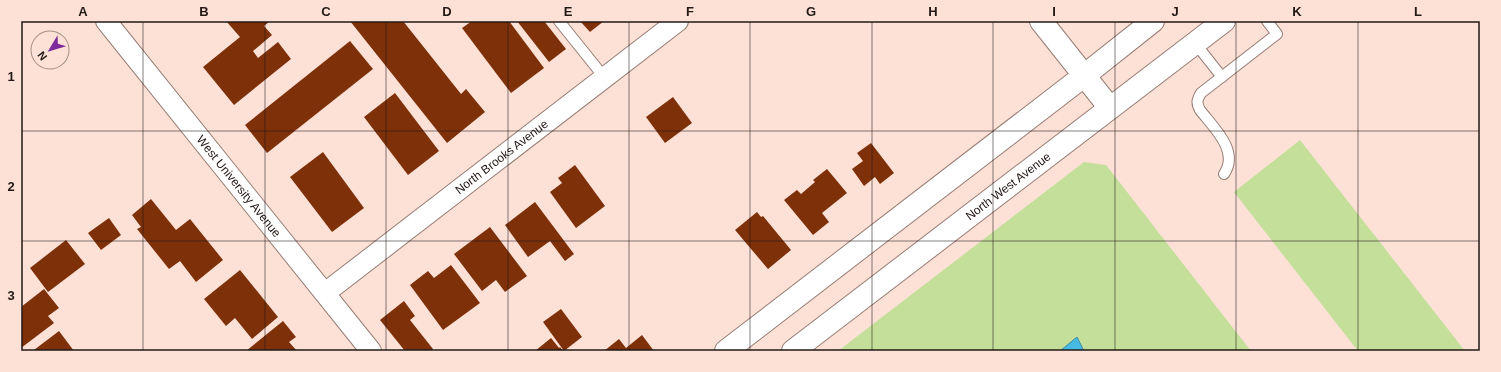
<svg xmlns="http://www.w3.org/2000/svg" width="1501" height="372" viewBox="0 0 1501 372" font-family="Helvetica,sans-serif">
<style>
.green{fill:#c3df99}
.water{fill:#46bae2;stroke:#3b89a4}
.building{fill:#7e3009}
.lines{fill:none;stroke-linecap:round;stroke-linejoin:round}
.lane-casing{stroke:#977e75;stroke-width:12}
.street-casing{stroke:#977e75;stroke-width:22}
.secondary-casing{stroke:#977e75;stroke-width:24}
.lane{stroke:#fff;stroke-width:10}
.street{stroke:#fff;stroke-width:20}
.secondary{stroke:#fff;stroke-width:22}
.grid{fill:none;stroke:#221815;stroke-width:1;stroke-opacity:0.55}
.labels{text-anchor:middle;stroke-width:4;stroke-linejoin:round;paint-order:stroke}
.street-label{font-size:12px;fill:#221815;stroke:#fde1d7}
.neatline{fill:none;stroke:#221815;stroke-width:1.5}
.grid-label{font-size:13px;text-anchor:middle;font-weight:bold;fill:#221815}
</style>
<rect width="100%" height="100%" fill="#fde1d7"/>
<!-- green -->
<g class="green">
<path d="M 1300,140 L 1465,351 L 1358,351 L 1234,192 Z"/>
<path d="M 1084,162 L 1106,165 L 1251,351 L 838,351 Z"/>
</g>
<!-- water -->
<path class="water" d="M 1077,337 L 1084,351 L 1060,351 Z"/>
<!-- building -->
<g class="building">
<path d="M 226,21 L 270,21 L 264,26 L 272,35 L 253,51 L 258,58 L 278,42 L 291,59 L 234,105 L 203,67 L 240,37 Z"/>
<path d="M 350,21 L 403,21 L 461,94 L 466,89 L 485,112 L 447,143 Z"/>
<path d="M 472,21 L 509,21 L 544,68 L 511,93 L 462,28 Z"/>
<path d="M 517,21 L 544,21 L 566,49 L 549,62 Z"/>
<path d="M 580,21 L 604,21 L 590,32 Z"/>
<path d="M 350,41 L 373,69 L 267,153 L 245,125 Z"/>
<path d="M 395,93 L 439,151 L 408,175 L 364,117 Z"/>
<path d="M 673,97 L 692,123 L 665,143 L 646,117 Z"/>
<path d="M 871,143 L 894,173 L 880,184 L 875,177 L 864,186 L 852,169 L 863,161 L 857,153 Z"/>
<path d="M 323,152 L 364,208 L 332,232 L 290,177 Z"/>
<path d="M 575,165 L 605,206 L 576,228 L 550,192 L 562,183 L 558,178 Z"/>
<path d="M 827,169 L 847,193 L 822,213 L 829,222 L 813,235 L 784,200 L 797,190 L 801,194 L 815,182 L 813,180 Z"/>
<path d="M 151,199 L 176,230 L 190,219 L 223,260 L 196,282 L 180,261 L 169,269 L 137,229 L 141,227 L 132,215 Z"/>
<path d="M 535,202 L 574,254 L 565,261 L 550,241 L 528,257 L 505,225 Z"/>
<path d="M 757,212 L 761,217 L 763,216 L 791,250 L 768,269 L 735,230 Z"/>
<path d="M 109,218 L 121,235 L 101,250 L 88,233 Z"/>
<path d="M 490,227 L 527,276 L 505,292 L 496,280 L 482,291 L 454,254 Z"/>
<path d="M 66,240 L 85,264 L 48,292 L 30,268 Z"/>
<path d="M 451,265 L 480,303 L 443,330 L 410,285 L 428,271 L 434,278 Z"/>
<path d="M 240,270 L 278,317 L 252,339 L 235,318 L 226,326 L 204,299 Z"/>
<path d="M 44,289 L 59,308 L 48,316 L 54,323 L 21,348 L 21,307 Z"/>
<path d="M 404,301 L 415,316 L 410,320 L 433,349 L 431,351 L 405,351 L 380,320 Z"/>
<path d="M 561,309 L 582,337 L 564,351 L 543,322 Z"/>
<path d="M 283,321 L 296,337 L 289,342 L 297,351 L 246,351 Z"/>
<path d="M 59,331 L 74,351 L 35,351 L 34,350 Z"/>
<path d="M 642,335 L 654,351 L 604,351 L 619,339 L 626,348 Z"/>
<path d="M 551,338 L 559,348 L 560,347 L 563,351 L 535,351 Z"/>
</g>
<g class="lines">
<defs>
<g id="lane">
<path d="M 559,21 L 604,77"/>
<path d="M 1195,43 L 1222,77"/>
<path d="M 1224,174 C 1240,151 1213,127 1200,110 C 1196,103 1197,100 1201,93 L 1277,34 L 1267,21"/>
</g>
<g id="street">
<path id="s1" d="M 106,21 L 371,351"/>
<path id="s2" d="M 325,293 L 678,21"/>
</g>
<g id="secondary">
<path d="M 1041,21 L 1110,108"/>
<path d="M 726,351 L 1085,75 L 1153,21"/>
<path id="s3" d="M 793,351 L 1224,21"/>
</g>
</defs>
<!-- lane casing -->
<use href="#lane" class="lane-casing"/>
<!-- street casing -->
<use href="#street" class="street-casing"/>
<!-- secondary casing -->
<use href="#secondary" class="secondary-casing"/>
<!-- lane -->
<use href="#lane" class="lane"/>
<!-- street -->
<use href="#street" class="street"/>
<!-- secondary -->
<use href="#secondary" class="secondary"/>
</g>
<!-- grid -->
<path class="grid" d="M 143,21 L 143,351M 265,21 L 265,351M 386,21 L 386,351M 508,21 L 508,351M 629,21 L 629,351M 750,21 L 750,351M 872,21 L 872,351M 993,21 L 993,351M 1115,21 L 1115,351M 1236,21 L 1236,351M 1358,21 L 1358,351M 21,131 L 1480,131M 21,241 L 1480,241"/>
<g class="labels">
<!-- street labels -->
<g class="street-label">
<text dy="4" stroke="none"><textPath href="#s2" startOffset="223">North Brooks Avenue</textPath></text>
<text dy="4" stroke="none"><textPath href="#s1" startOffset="212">West University Avenue</textPath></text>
<text dy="4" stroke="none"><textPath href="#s3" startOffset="271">North West Avenue</textPath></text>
</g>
</g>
<!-- border -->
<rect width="1501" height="372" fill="none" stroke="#fde1d7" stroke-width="44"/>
<!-- north arrow -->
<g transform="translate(50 50) rotate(232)"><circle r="19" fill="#fde1d7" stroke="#a59189"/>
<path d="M0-3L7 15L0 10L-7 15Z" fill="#7c2b9b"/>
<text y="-6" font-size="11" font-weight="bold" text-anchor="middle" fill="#221815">N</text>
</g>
<rect x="22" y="22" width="1457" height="328" class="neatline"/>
<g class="grid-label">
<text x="83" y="16">A</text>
<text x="204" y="16">B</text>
<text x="326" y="16">C</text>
<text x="447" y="16">D</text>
<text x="568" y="16">E</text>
<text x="690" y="16">F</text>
<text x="811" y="16">G</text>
<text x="933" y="16">H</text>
<text x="1054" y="16">I</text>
<text x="1175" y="16">J</text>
<text x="1297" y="16">K</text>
<text x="1418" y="16">L</text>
<text x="11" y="81">1</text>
<text x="11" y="191">2</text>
<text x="11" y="300">3</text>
</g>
</svg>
